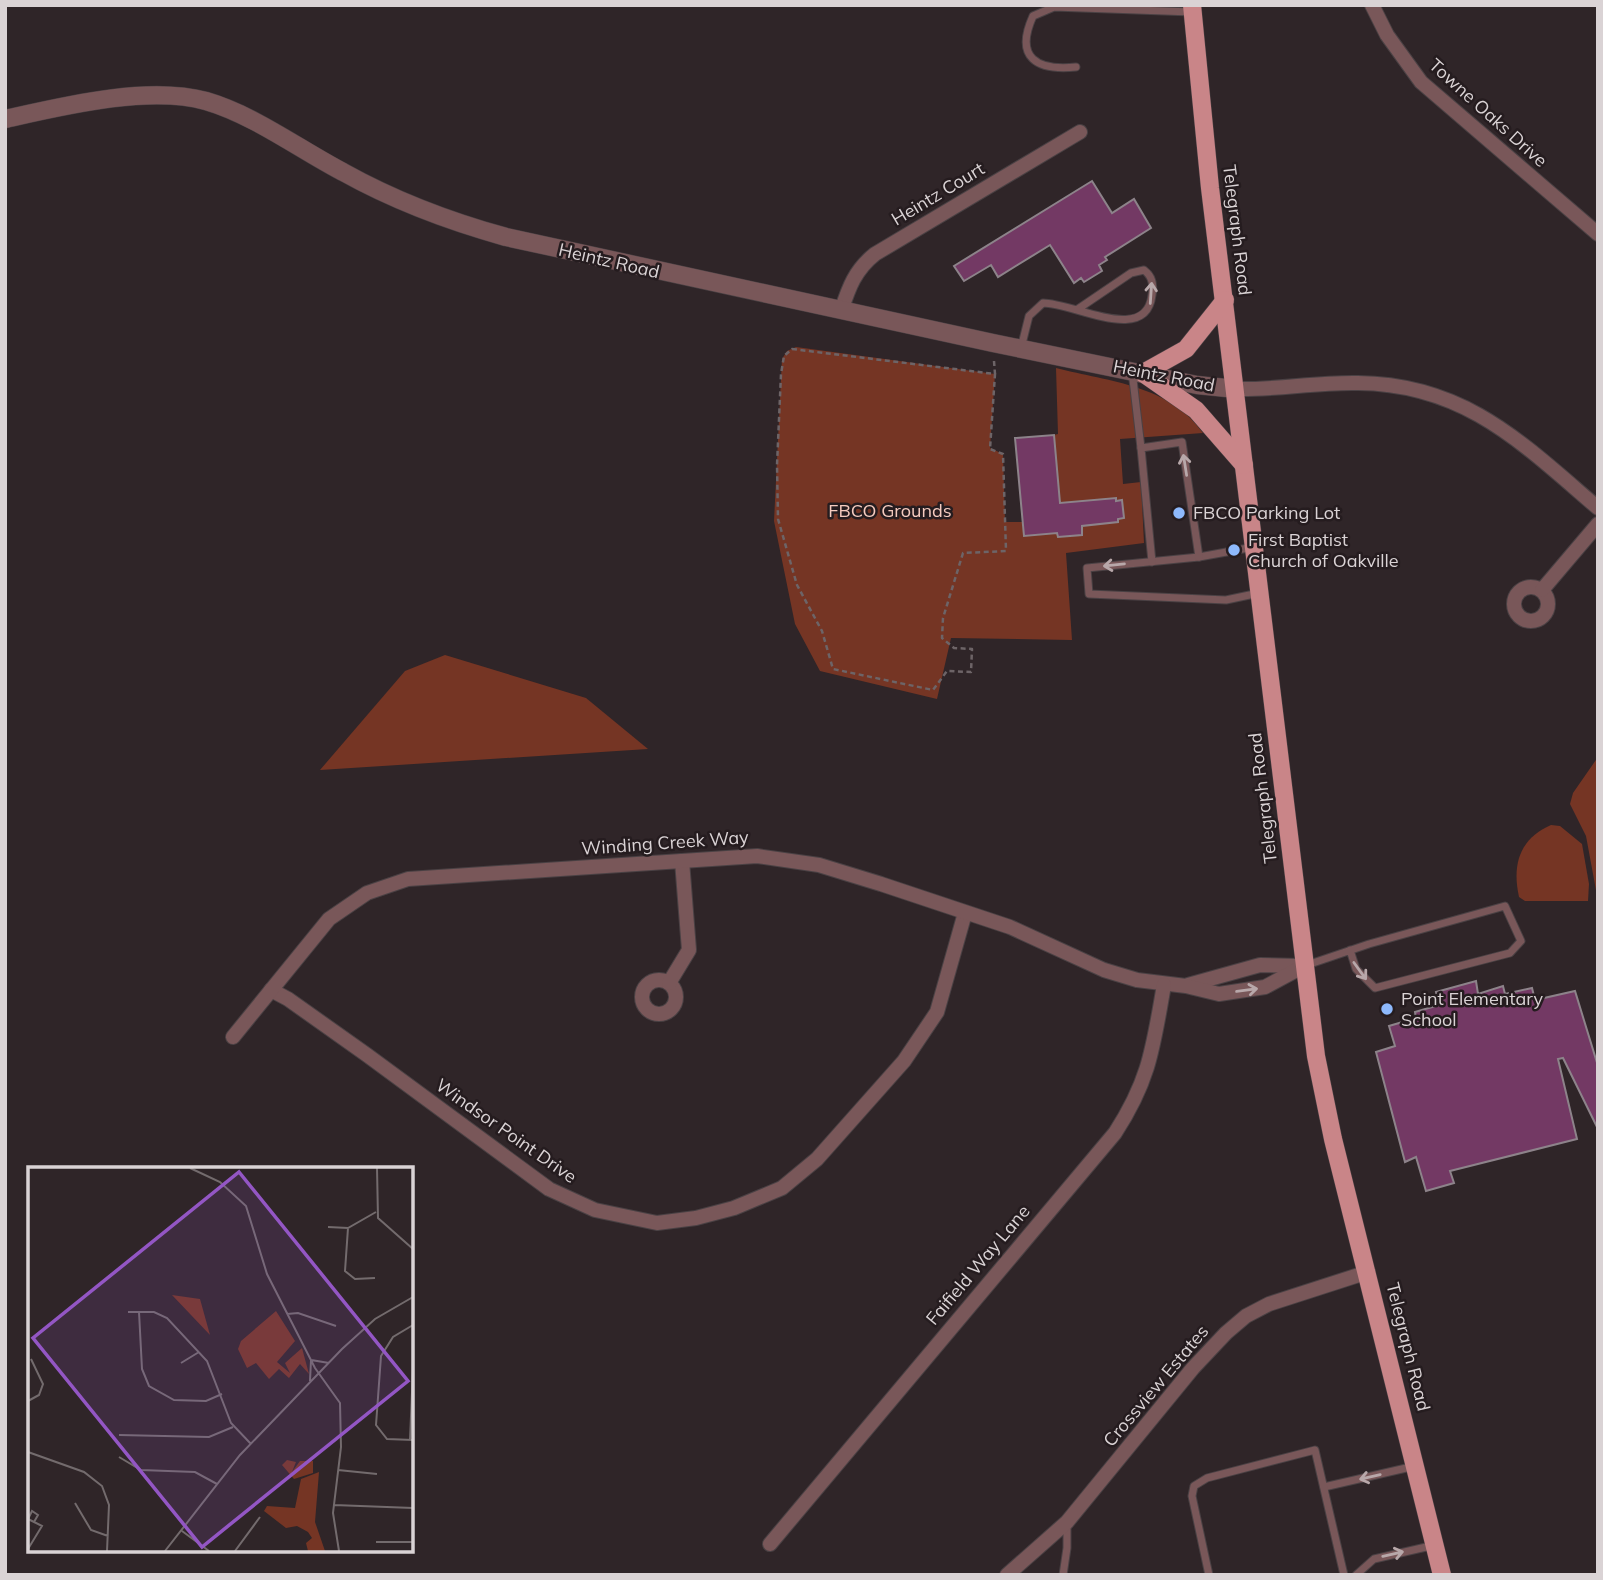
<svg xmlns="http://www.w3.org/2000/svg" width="1603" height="1580" viewBox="0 0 1603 1580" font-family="Mulish,sans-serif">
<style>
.green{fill:#753524}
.building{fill:#733964;stroke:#8d838a;stroke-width:2}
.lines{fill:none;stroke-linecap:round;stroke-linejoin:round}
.service-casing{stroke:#4a4144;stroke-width:9}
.minor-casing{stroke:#4a4144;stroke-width:16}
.tertiary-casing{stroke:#4a4144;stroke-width:19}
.primary-casing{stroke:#4a4144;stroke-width:19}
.path{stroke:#6d6467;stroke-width:2.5;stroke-dasharray:5 3.5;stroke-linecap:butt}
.service{stroke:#795759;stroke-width:7}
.minor{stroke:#795759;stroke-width:14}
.tertiary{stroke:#795759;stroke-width:18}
.primary{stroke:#c98588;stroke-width:18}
.oneway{stroke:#b8a8aa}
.poi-dot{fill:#8eb9fc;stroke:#251c1f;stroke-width:2.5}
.labels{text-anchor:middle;stroke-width:5;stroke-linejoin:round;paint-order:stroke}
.street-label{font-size:18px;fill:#dad3d5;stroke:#251c1f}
.park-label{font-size:18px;fill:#f6cbbf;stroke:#251c1f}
.poi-label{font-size:18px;fill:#dad3d5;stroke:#251c1f;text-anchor:start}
.inset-road{fill:none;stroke:#736b6d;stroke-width:2}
.view{fill:#9356c4;fill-opacity:0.15;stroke:#9356c4;stroke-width:3.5}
.inset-edge{fill:none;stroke:#dad3d5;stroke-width:3.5}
</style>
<rect width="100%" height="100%" fill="#2f2528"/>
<!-- green -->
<g class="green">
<path d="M 796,347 L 995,374 L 990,448 L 1003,454 L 1005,522 L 1022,522 L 1024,536 L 1057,533 L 1058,537 L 1082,535 L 1082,526 L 1117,522 L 1118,519 L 1123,518 L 1122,501 L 1116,501 L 1116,498 L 1060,503 L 1054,435 L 1058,434 L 1056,368 C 1110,382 1170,385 1203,433 L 1120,439 L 1123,484 L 1141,482 L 1144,543 L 1066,553 L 1072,640 L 951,638 L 937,699 L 820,671 L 795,624 L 774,521 L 782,359 L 787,351 Z"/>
<path d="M 445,655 L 586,698 L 648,749 L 320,770 L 405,671 Z"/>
<path d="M 1598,757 L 1598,901 L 1586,836 L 1570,804 L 1573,793 Z"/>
<path d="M 1551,825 L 1560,826 L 1582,844 L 1589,884 L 1588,901 L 1525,901 L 1519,897 C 1512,865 1519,839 1551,825 Z"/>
</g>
<!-- building -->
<g class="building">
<path d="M 1092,181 L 1112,213 L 1134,199 L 1151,228 L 1105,257 L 1107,260 L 1099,265 L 1102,271 L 1084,282 L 1081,278 L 1074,283 L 1050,245 L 998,277 L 991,265 L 964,281 L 954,266 Z"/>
<path d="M 1054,435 L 1060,503 L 1116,498 L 1116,501 L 1122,500 L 1124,518 L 1118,519 L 1118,522 L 1082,526 L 1082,535 L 1058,537 L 1057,533 L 1024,536 L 1015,438 Z"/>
<path d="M 1476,981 L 1478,994 L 1503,986 L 1505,994 L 1532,988 L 1535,1000 L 1575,991 L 1598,1066 L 1598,1129 L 1563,1058 L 1558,1059 L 1577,1139 L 1450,1171 L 1454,1183 L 1426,1191 L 1416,1157 L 1405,1162 L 1376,1052 L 1395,1046 L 1389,1026 L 1416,1018 L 1415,1012 L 1439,1005 L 1436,992 Z"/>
</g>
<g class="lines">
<defs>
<g id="service">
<path d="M 1076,67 C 1037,71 1014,58 1033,16 L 1054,7 L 1192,12"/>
<path d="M 1021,348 L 1029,316 L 1043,303 C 1074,303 1146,345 1152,295 C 1154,285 1152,276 1144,270 L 1131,273 L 1078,309"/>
<path d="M 1132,371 L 1141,448"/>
<path d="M 1254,547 L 1199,557 L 1087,568 L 1089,594 L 1226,600 L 1259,593"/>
<path d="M 1152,562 L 1141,448 L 1182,442 L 1199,557"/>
<path d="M 1304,966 L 1369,944 L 1505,906 L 1521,941 L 1510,953 L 1375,988 L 1356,969 L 1350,950"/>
<path d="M 1324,1487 L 1415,1466"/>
<path d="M 1063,1575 L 1067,1548 L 1067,1522"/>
<path d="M 1209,1575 L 1192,1496 L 1194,1486 L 1207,1478 L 1315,1450 L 1344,1575"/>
<path d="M 1356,1575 L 1374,1559 L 1435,1545"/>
</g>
<g id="minor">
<path d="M 1372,5 L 1387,35 L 1421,82 L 1598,234"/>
<path d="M 841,311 C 849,287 855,270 875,254 L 1080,132"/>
<path d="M 1236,389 C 1277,390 1317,382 1358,383 C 1465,384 1522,443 1598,508"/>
<circle cx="1531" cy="604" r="17"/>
<path d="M 1542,590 L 1598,524"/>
<circle cx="659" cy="997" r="17"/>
<path d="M 669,983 L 689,950 L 682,861"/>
<path d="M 1188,985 L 1260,965 L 1301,966"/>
<path d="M 271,990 L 288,999 L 367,1055 L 549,1189 L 595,1210 L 657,1223 L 696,1218 L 734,1208 L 782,1188 L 817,1159 L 904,1061 L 937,1012 L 965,913"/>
<path d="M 233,1037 L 329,919 L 367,893 L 408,879 L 757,856 L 819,865 L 881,884 L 1010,927 L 1104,970 L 1137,980 L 1186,986 L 1219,994 L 1265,987 L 1304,966"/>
<path d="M 770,1544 L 1115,1133 C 1150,1079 1153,1047 1164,985"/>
<path d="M 1007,1575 L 1067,1522 L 1193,1368 L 1226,1333 L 1246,1316 L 1269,1304 L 1368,1272"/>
</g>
<path id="tertiary" d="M 5,119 C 63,106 148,85 206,101 C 254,115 299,149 343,172 C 395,201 448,221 506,237 L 993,343 L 1197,385 L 1236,389"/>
<g id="primary">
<path d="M 1192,5 L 1210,188 L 1316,1056 L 1333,1139 L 1442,1575"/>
<path d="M 1143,373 L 1196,410 L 1244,465"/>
<path d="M 1143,373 L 1186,349 L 1225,300"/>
</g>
</defs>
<!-- service casing -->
<use href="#service" class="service-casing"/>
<!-- minor casing -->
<use href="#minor" class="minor-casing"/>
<!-- tertiary casing -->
<use href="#tertiary" class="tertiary-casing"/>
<!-- primary casing -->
<use href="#primary" class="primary-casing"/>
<!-- path -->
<g class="path">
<path d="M 792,349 L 995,374 L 990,449 L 1003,454 L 1006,551 L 963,553 L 943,618 L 942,638 L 954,648 L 972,649 L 971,672 L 947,671 L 933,690 L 833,669 L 822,631 L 797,585 L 778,519 L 777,465 L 781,374 L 784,356 Z"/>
<path d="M 994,361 L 995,374"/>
</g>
<!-- service -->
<use href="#service" class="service"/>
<!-- minor -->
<use href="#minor" class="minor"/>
<!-- tertiary -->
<use href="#tertiary" class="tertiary"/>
<!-- primary -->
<use href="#primary" class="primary"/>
</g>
<!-- one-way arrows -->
<defs><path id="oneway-shaft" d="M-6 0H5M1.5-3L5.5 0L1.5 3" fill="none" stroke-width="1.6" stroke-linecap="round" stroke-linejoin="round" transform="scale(1.75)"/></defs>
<g class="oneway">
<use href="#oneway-shaft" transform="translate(1151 293) rotate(-86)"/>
<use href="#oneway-shaft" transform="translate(1185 465) rotate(-99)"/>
<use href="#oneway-shaft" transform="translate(1114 565) rotate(174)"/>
<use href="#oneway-shaft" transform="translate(1360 971) rotate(54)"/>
<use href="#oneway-shaft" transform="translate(1247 990) rotate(-8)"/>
<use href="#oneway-shaft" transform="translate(1370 1477) rotate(167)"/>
<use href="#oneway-shaft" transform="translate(1393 1554) rotate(-13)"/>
</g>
<!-- markers -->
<g class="poi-dot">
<circle cx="1179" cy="513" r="7"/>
<circle cx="1234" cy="550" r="7"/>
<circle cx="1387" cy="1009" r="7"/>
</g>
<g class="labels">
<!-- street labels -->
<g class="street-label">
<text transform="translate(1488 113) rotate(42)" y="6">Towne Oaks Drive</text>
<text transform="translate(938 194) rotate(-31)" y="6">Heintz Court</text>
<text transform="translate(1237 230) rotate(83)" y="6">Telegraph Road</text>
<text transform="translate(609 261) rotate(13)" y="6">Heintz Road</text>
<text transform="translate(1164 376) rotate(11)" y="6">Heintz Road</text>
<text transform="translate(1263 798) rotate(-97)" y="6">Telegraph Road</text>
<text transform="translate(665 843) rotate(-4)" y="6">Winding Creek Way</text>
<text transform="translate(506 1131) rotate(35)" y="6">Windsor Point Drive</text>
<text transform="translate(978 1265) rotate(-50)" y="6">Faifield Way Lane</text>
<text transform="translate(1408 1347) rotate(76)" y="6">Telegraph Road</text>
<text transform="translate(1156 1386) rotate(-50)" y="6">Crossview Estates</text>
</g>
<!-- park labels -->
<g class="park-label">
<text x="890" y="517">FBCO Grounds</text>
</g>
<!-- poi labels -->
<g class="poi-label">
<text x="1193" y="519">FBCO Parking Lot</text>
<text x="1248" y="546">First Baptist<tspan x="1248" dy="21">Church of Oakville</tspan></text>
<text x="1401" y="1005">Point Elementary<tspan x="1401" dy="21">School</tspan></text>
</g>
</g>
<!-- overview -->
<g transform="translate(28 1167)">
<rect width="385" height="385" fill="#2f2528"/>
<path d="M 144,128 L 172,132 L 182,168 ZM 248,144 L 267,174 L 249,195 L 262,206 L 257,196 L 274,181 L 281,207 L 272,197 L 261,211 L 251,202 L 241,212 L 228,196 L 219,201 L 210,182 L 213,174 ZM 259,293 L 268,295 L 264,305 L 272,294 L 285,294 L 285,306 L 266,312 L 254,298 ZM 291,305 L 287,355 L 297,384 L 280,384 L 278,376 L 284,371 L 280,365 L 269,359 L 258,361 L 236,344 L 239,339 L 267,341 L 273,312 Z" fill="#753524"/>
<path class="inset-road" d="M 162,1 L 192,15 L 218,39 L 239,107 L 287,201 L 312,236 L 313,280 L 305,346 L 311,384M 349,1 L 350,51 L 385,82M 300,60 L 320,61 L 348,45M 320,61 L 317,104 L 327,112 L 347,111M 100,145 L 126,145 L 139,151 L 179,194 L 203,256 L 223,277M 111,145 L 114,202 L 121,219 L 146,233 L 178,234 L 194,227M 259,147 L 270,146 L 308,159M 385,158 L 365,170 L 353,189 L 348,258 L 359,272 L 385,273M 153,196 L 171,185M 282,214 L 283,193 L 301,196M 0,234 L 11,228 L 15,217 L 3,192M 91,268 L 181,270 L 205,260M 382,273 L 385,201M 0,285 L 56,305 L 74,319 L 81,338 L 79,384M 91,290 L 113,303 L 167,305 L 189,317M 310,303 L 349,307M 47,336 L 63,363 L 80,369M 306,338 L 385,341M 0,352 L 14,359 L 0,382M 0,352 L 4,344 L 10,348 L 6,355M 154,364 L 181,384M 348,375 L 385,375M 137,384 L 212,288 L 314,182 L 347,152 L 385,130M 207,384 L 232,350"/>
<path class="view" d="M 211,5 L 380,214 L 174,380 L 5,171 Z"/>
<rect width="385" height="385" class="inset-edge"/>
</g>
<!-- border -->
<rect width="1603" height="1580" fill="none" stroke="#dad3d5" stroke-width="14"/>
</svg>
